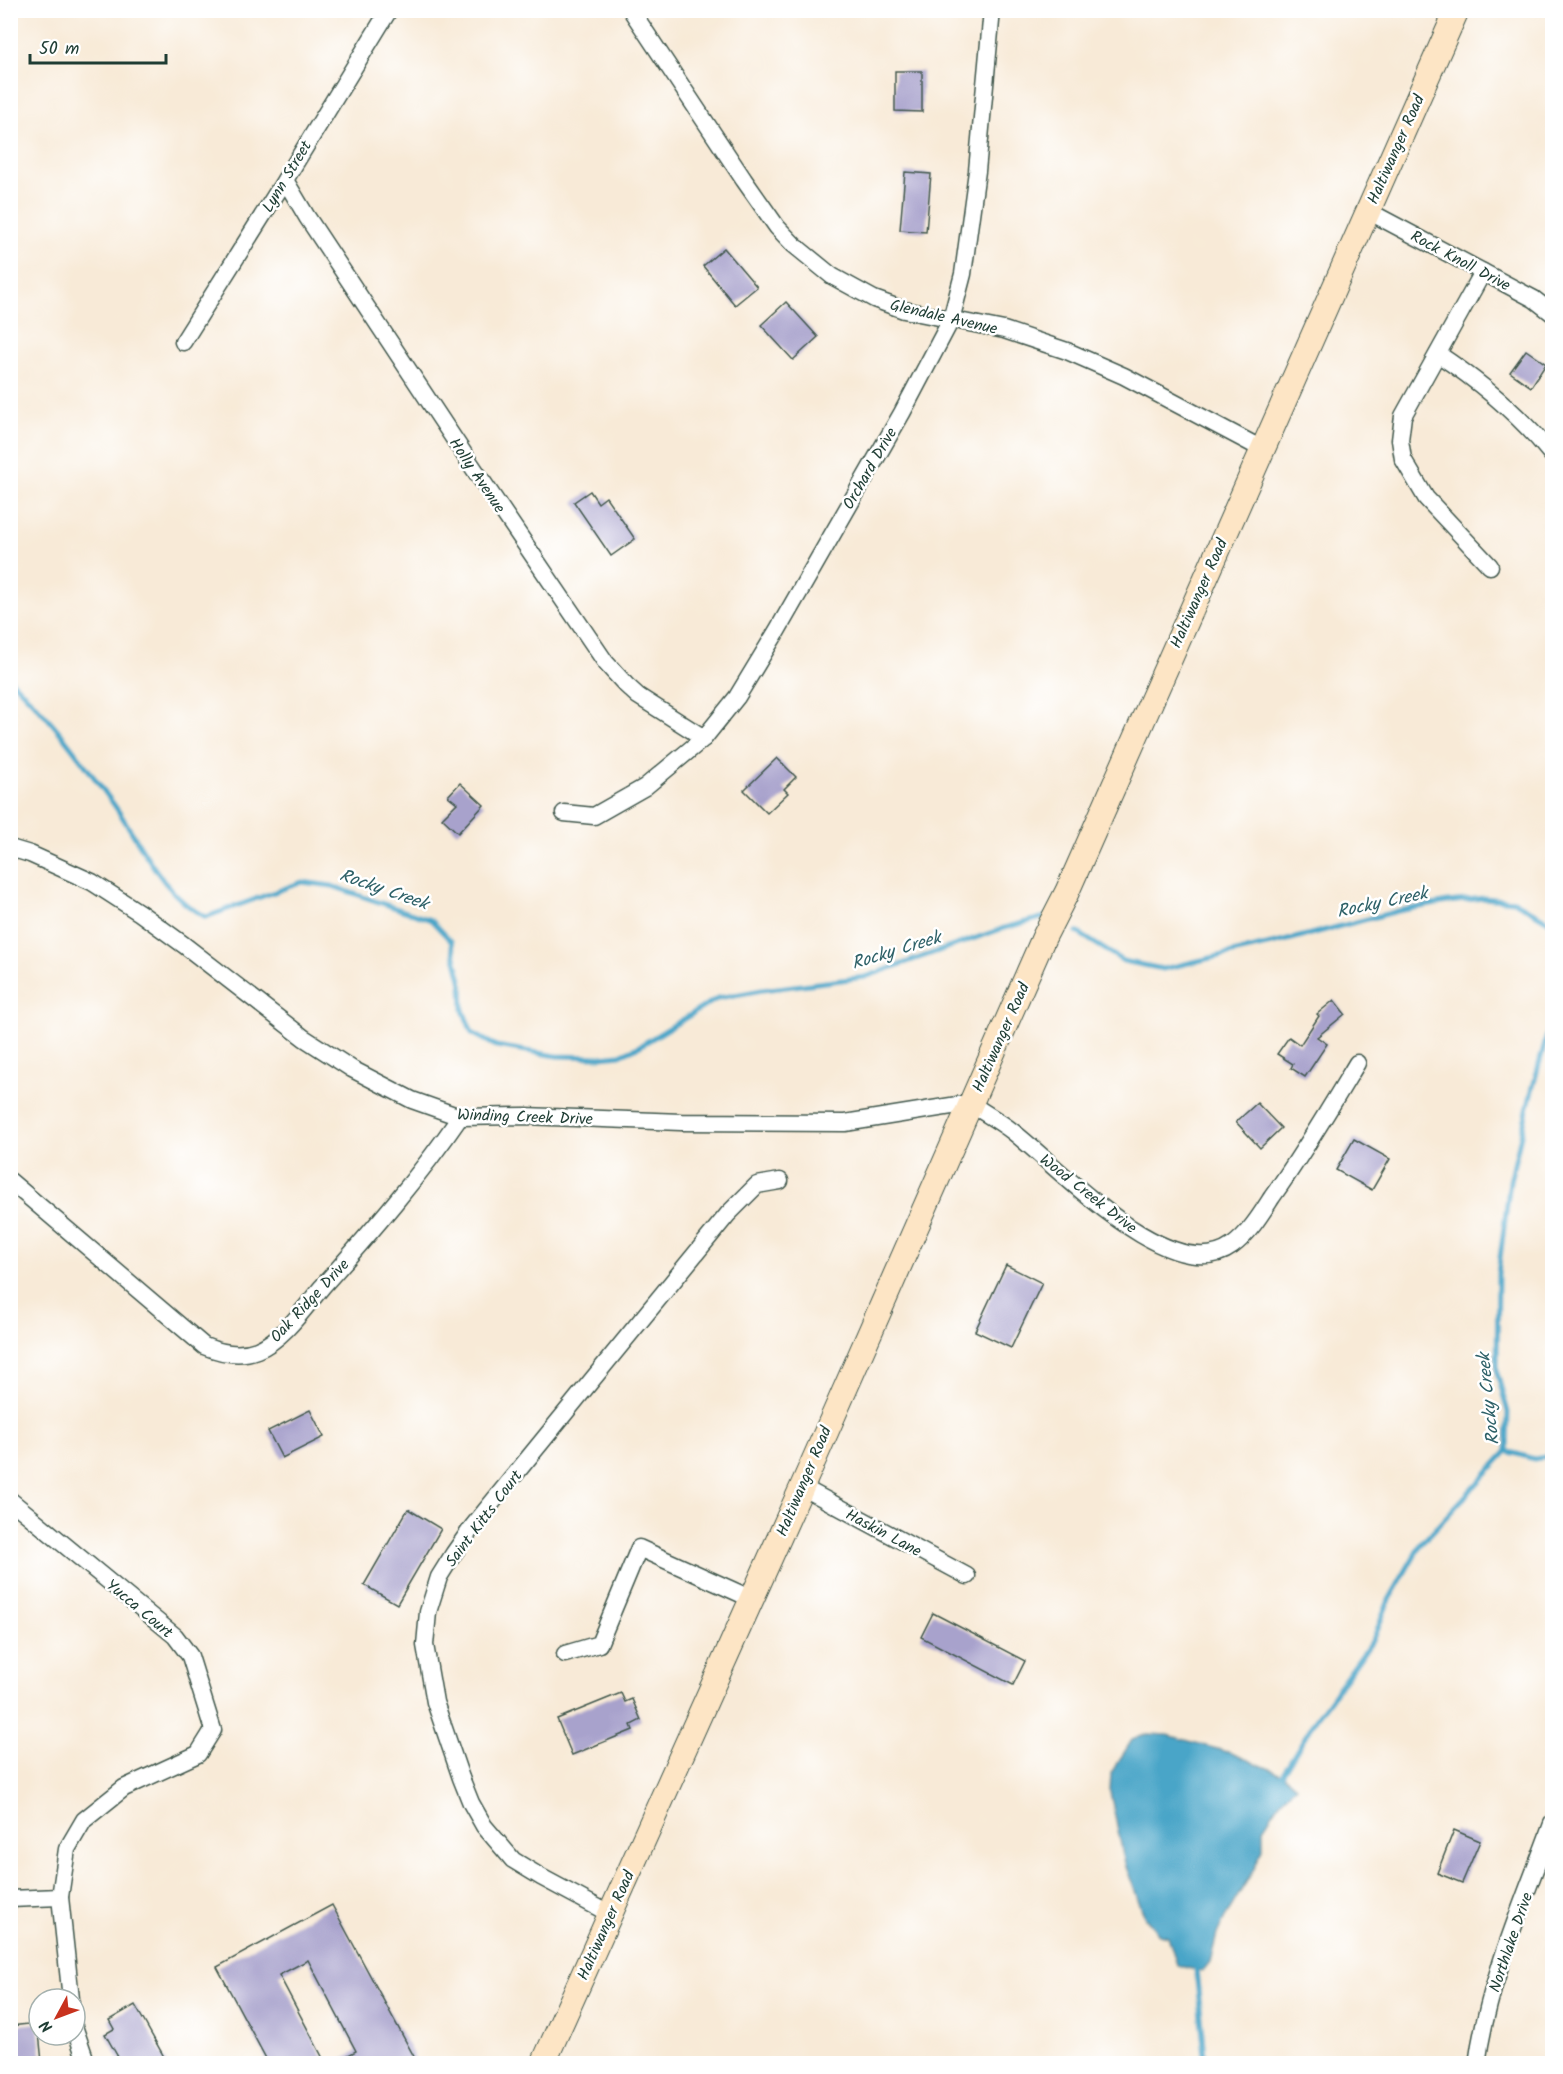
<svg xmlns="http://www.w3.org/2000/svg" width="1563" height="2074" viewBox="0 0 1563 2074" font-family="Kalam,sans-serif">
<style>
.water{fill:#4aa5c8;stroke:#34717e;stroke-width:1.5}
.lines{fill:none;stroke-linecap:round;stroke-linejoin:round}
.stream{stroke:#4aa5c8;stroke-width:5}
.building{fill:#a8a2cc}
.street-casing{stroke:#40574c;stroke-width:19}
.secondary-casing{stroke:#40574c;stroke-width:26}
.street{stroke:#fff;stroke-width:16}
.secondary{stroke:#fde5c5;stroke-width:24}
.labels{text-anchor:middle;stroke-width:5;stroke-linejoin:round;paint-order:stroke}
.street-label{font-size:16px;fill:#1f3d34;stroke:#fff}
.water-label{font-size:18px;font-style:italic;fill:#2e6168;stroke:#fff}
</style>
<rect width="100%" height="100%" fill="#fff"/>
<filter id="ink" filterUnits="userSpaceOnUse"><feTurbulence type="fractalNoise" baseFrequency=".0167" numOctaves="2"/><feDisplacementMap in="SourceGraphic" scale="12" xChannelSelector="R" yChannelSelector="G"/><feConvolveMatrix kernelMatrix="1 2 1 2 8 2 1 2 1" color-interpolation-filters="sRGB"/></filter>
<filter id="wash" filterUnits="userSpaceOnUse"><feTurbulence type="fractalNoise" baseFrequency=".008" numOctaves="4" result="noise"/><feDisplacementMap in="SourceGraphic" scale="24" xChannelSelector="R" yChannelSelector="G"/><feGaussianBlur stdDeviation="1.35" result="paint"/><feColorMatrix in="noise" values="0 0 0 0 0 0 0 0 0 0 0 0 0 0 0 0 0 1.4 0 .05"/><feComposite in="paint" operator="in"/></filter>
<g filter="url(#wash)">
<rect width="100%" height="100%" fill="#f8ead7"/>
<!-- water -->
<path class="water" d="M 1147,1734 L 1168,1735 L 1231,1753 L 1282,1774 L 1296,1786 L 1283,1798 L 1263,1828 L 1263,1849 L 1253,1871 L 1224,1919 L 1217,1934 L 1210,1962 L 1202,1972 L 1177,1965 L 1168,1936 L 1159,1934 L 1145,1918 L 1125,1864 L 1110,1792 L 1111,1773 L 1132,1740 Z"/>
<g class="lines">
<!-- stream -->
<g class="stream">
<path d="M 10,679 C 24,693 38,707 51,722 C 73,747 92,775 112,802 C 140,840 162,897 206,917 L 302,882 L 332,886 L 413,914 L 431,920 L 451,941 L 462,984 L 463,1010 L 472,1033 L 496,1046 L 557,1056 L 601,1057 L 620,1055 L 638,1047 L 718,998 L 762,990 L 865,977 L 1004,928 L 1045,917"/>
<path d="M 1077,932 L 1123,961 L 1163,969 L 1280,942 L 1398,911 L 1448,902 L 1484,898 L 1514,901 L 1550,922 L 1552,929"/>
<path d="M 1507,1451 L 1508,1412 L 1497,1373 L 1498,1273 L 1510,1181 L 1531,1094 L 1552,1017"/>
<path d="M 1507,1451 L 1534,1459 L 1552,1456"/>
<path d="M 1282,1775 L 1316,1719 L 1373,1640 L 1389,1600 L 1421,1544 L 1507,1451"/>
<path d="M 1196,1970 L 1206,2064"/>
</g>
</g>
<g id="blocks">
<!-- building -->
<g class="building">
<path d="M 895,71 L 922,71 L 922,112 L 895,111 Z"/>
<path d="M 905,172 L 931,174 L 926,232 L 900,230 Z"/>
<path d="M 724,248 L 757,287 L 735,305 L 703,266 Z"/>
<path d="M 786,302 L 818,337 L 793,360 L 761,325 Z"/>
<path d="M 1526,350 L 1546,364 L 1531,387 L 1510,372 Z"/>
<path d="M 590,491 L 598,503 L 606,497 L 635,539 L 611,556 L 574,502 Z"/>
<path d="M 777,758 L 796,777 L 784,789 L 788,793 L 767,813 L 744,790 Z"/>
<path d="M 460,783 L 484,805 L 458,833 L 442,818 L 457,803 L 448,796 Z"/>
<path d="M 1334,1000 L 1345,1014 L 1317,1037 L 1327,1044 L 1305,1077 L 1291,1068 L 1293,1064 L 1277,1054 L 1289,1037 L 1300,1045 L 1319,1016 L 1317,1014 Z"/>
<path d="M 1257,1103 L 1281,1128 L 1260,1148 L 1236,1122 Z"/>
<path d="M 1354,1139 L 1390,1159 L 1372,1190 L 1336,1170 Z"/>
<path d="M 1006,1265 L 1042,1283 L 1011,1348 L 975,1331 Z"/>
<path d="M 310,1410 L 324,1437 L 282,1458 L 268,1431 Z"/>
<path d="M 408,1509 L 441,1529 L 397,1604 L 364,1585 Z"/>
<path d="M 933,1613 L 1025,1661 L 1013,1685 L 921,1637 Z"/>
<path d="M 621,1693 L 625,1702 L 632,1699 L 641,1720 L 631,1725 L 633,1730 L 572,1755 L 557,1719 Z"/>
<path d="M 1454,1830 L 1480,1841 L 1462,1883 L 1437,1873 Z"/>
<path d="M 332,1905 L 418,2064 L 332,2064 L 356,2051 L 308,1960 L 279,1975 L 326,2064 L 269,2064 L 217,1967 Z"/>
<path d="M 135,2005 L 168,2064 L 122,2064 L 105,2034 L 114,2029 L 109,2020 Z"/>
<path d="M 38,2023 L 42,2062 L 10,2064 L 10,2026 Z"/>
</g>
</g>
</g>
<g filter="url(#ink)">
<use href="#blocks" fill-opacity="0" stroke="#40574c" stroke-width="1.5"/>
<g class="lines">
<defs>
<g id="street">
<path d="M 631,10 L 744,180 L 777,227 L 794,245 L 832,276 L 874,299 L 904,310 L 1004,330 L 1067,351 L 1124,376 L 1262,449"/>
<path d="M 285,180 L 307,217 L 468,460 L 606,663 L 626,685 L 638,696 L 704,738"/>
<path d="M 1368,211 L 1534,299 L 1552,313"/>
<path d="M 1483,272 L 1403,416 L 1400,440 L 1403,459 L 1426,498 L 1490,566"/>
<path d="M 183,342 L 285,180 L 389,10"/>
<path d="M 1438,354 C 1480,382 1520,415 1552,455"/>
<path d="M 564,813 L 594,816 L 645,787 L 704,738 L 737,697 L 777,631 L 902,413 L 951,320 L 963,274 L 977,171 L 992,10"/>
<path d="M 10,848 L 30,854 L 92,882 L 140,913 L 184,945 L 304,1038 L 352,1069 L 412,1100 L 460,1117 L 525,1116 L 681,1122 L 845,1123 L 970,1103 C 984,1113 999,1121 1012,1131 C 1058,1166 1171,1290 1232,1246 C 1249,1234 1261,1214 1272,1197 C 1303,1154 1330,1108 1357,1063"/>
<path d="M 10,1181 L 204,1346 C 221,1353 239,1357 257,1350 C 283,1340 305,1307 322,1287 C 371,1232 419,1177 460,1117"/>
<path d="M 802,1487 L 967,1576"/>
<path d="M 10,1500 L 175,1636 L 190,1656 L 213,1730 L 198,1754 L 124,1788 L 84,1820 L 67,1849 L 60,1897 L 71,1999"/>
<path d="M 565,1654 L 599,1644 L 639,1548 L 752,1599"/>
<path d="M 10,1899 L 60,1897"/>
<path d="M 610,1914 L 541,1877 L 513,1860 L 484,1826 L 471,1803 L 461,1778 L 435,1702 L 425,1645 L 428,1612 L 439,1577 L 454,1553 L 473,1526 L 592,1380 L 728,1214 L 757,1185 L 780,1181"/>
<path d="M 75,2029 L 87,2064"/>
<path d="M 1477,2064 C 1488,1981 1524,1901 1552,1824"/>
</g>
<path id="secondary" d="M 543,2064 L 802,1487 L 1044,937 L 1067,892 L 1457,10"/>
</defs>
<!-- street casing -->
<use href="#street" class="street-casing"/>
<!-- secondary casing -->
<use href="#secondary" class="secondary-casing"/>
<!-- street -->
<use href="#street" class="street"/>
<!-- secondary -->
<use href="#secondary" class="secondary"/>
</g>
</g>
<g class="labels">
<!-- street labels -->
<g class="street-label">
<text transform="translate(1395 149) rotate(-66)" y="6">Haltiwanger Road</text>
<text transform="translate(286 176) rotate(-59)" y="6">Lynn Street</text>
<text transform="translate(1461 260) rotate(28)" y="6">Rock Knoll Drive</text>
<text transform="translate(944 316) rotate(13)" y="6">Glendale Avenue</text>
<text transform="translate(869 468) rotate(-60)" y="6">Orchard Drive</text>
<text transform="translate(478 475) rotate(56)" y="6">Holly Avenue</text>
<text transform="translate(1198 593) rotate(-66)" y="6">Haltiwanger Road</text>
<text transform="translate(1000 1037) rotate(-66)" y="6">Haltiwanger Road</text>
<text transform="translate(525 1116) rotate(2)" y="6">Winding Creek Drive</text>
<text transform="translate(1089 1193) rotate(38)" y="6">Wood Creek Drive</text>
<text transform="translate(309 1300) rotate(-47)" y="6">Oak Ridge Drive</text>
<text transform="translate(803 1481) rotate(-67)" y="6">Haltiwanger Road</text>
<text transform="translate(483 1518) rotate(-53)" y="6">Saint Kitts Court</text>
<text transform="translate(884 1532) rotate(28)" y="6">Haskin Lane</text>
<text transform="translate(140 1608) rotate(40)" y="6">Yucca Court</text>
<text transform="translate(605 1925) rotate(-66)" y="6">Haltiwanger Road</text>
<text transform="translate(1510 1942) rotate(-71)" y="6">Northlake Drive</text>
</g>
<!-- water labels -->
<g class="water-label">
<text transform="translate(384 889) rotate(19)" y="6">Rocky Creek</text>
<text transform="translate(1382 902) rotate(-12)" y="6">Rocky Creek</text>
<text transform="translate(896 950) rotate(-17)" y="6">Rocky Creek</text>
<text transform="translate(1488 1399) rotate(-96)" y="6">Rocky Creek</text>
</g>
</g>
<!-- margin -->
<rect width="1563" height="2074" fill="none" stroke="#fff" stroke-width="36"/>
<!-- north arrow -->
<g transform="translate(57 2017) rotate(229)"><circle r="28" fill="#ffffff" stroke="#a5b1ae" stroke-width="1.5"/>
<path d="M0-4.5L10 22L0 15L-10 22Z" fill="#c8321e"/>
<text y="-9" font-size="16" font-weight="bold" text-anchor="middle" fill="#1f3d34">N</text>
</g>
<!-- scale -->
<path d="M30 54v9h136v-9" fill="none" stroke="#1f3d34" stroke-width="3"/>
<text x="39" y="54" font-size="18" fill="#1f3d34" stroke="#ffffff" stroke-width="4.5" paint-order="stroke">50 m</text>
</svg>
